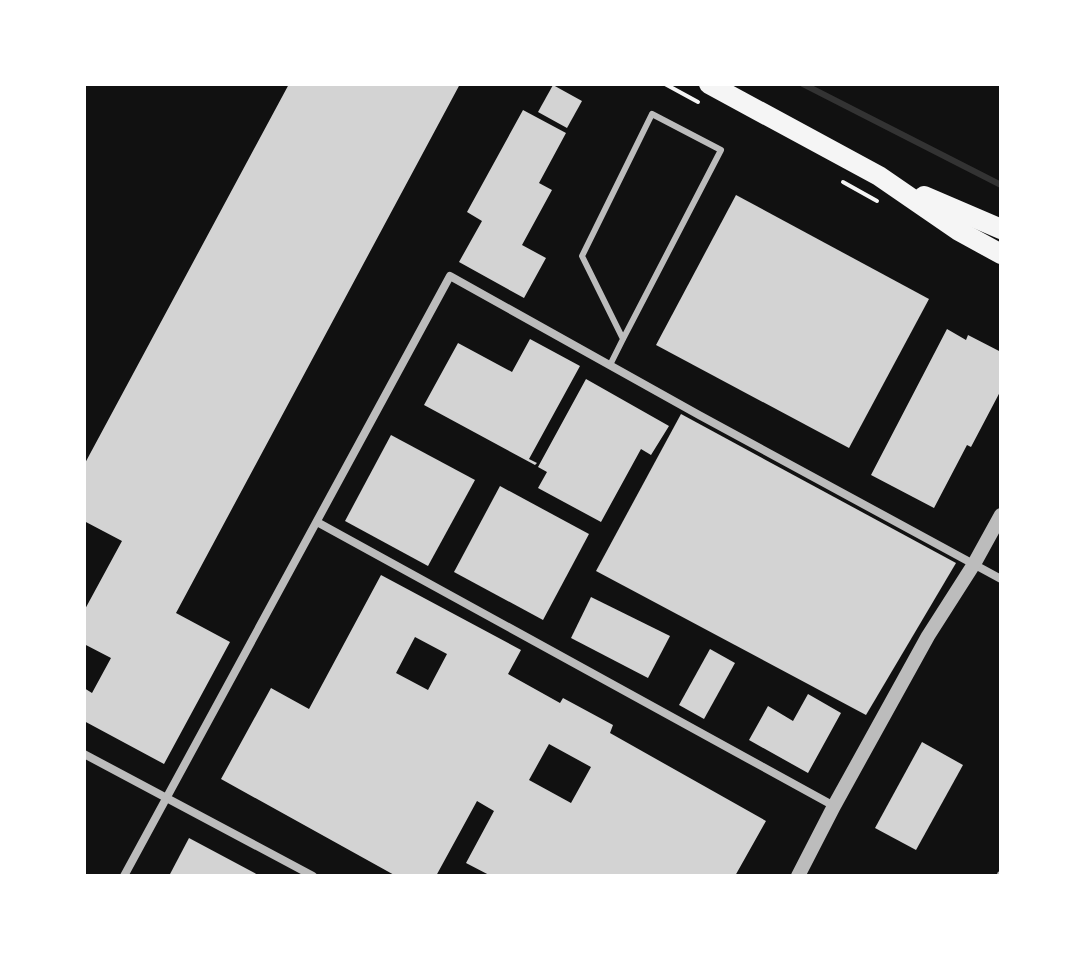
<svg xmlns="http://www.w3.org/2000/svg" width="1085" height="960" viewBox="0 0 1085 960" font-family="Lato,sans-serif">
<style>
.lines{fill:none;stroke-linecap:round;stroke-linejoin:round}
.stream{stroke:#333;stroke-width:6}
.building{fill:#d3d3d3;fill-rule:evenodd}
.path{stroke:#f5f5f5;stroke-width:4}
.service{stroke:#bcbcbc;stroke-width:6}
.minor{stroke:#bcbcbc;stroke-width:8}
.tertiary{stroke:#bcbcbc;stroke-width:14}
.primary{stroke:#f5f5f5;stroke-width:20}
</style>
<rect width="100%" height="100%" fill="#111"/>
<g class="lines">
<!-- stream -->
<path class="stream" d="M 803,84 L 1001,185"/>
</g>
<!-- building -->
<g class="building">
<path d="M 289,84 L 460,84 L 176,613 L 230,642 L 164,764 L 84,721 L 84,688 L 92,693 L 111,658 L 84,644 L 84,611 L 122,541 L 84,521 L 84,465 Z"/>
<path d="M 553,85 L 582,101 L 567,128 L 538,112 Z"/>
<path d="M 523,110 L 566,133 L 539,183 L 552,190 L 522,245 L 546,258 L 524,298 L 459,262 L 482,221 L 467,212 Z"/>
<path d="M 736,195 L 929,299 L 849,448 L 656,345 Z"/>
<path d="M 947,329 L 966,340 L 968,335 L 1001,352 L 1001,390 L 971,447 L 967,445 L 934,508 L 871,475 Z"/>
<path d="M 530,339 L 580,366 L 529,459 L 537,463 L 535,465 L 424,405 L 458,343 L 512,372 Z"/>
<path d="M 586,379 L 669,426 L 651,455 L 641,449 L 601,522 L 538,488 L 547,472 L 538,467 Z"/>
<path d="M 681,414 L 956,563 L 866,715 L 596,571 Z"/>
<path d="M 391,435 L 475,480 L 428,566 L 345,521 Z"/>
<path d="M 500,486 L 589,534 L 543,620 L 454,572 Z"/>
<path d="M 381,575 L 521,650 L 508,674 L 560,703 L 563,698 L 613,725 L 610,733 L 766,821 L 735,876 L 491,876 L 466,863 L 494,811 L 477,801 L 436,876 L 396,876 L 221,779 L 271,688 L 309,709 ZM 415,637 L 447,654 L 428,690 L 396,673 ZM 549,744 L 591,767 L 571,803 L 529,780 Z"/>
<path d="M 591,597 L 670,636 L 648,678 L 571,638 Z"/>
<path d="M 710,649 L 735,663 L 704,719 L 679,705 Z"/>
<path d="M 808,694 L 841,713 L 808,773 L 749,740 L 768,706 L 793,721 Z"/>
<path d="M 922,742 L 963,765 L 916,850 L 875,828 Z"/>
<path d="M 189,838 L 260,876 L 169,876 Z"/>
</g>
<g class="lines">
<!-- path -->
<g class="path">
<path d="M 665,84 L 698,102"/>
<path d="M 843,182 L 877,201"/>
</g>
<!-- service -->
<path class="service" d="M 610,365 L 623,339 L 721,150 L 652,114 L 582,256 L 623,339"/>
<!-- minor -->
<g class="minor">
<path d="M 317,522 L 834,806"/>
<path d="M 84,754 L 313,876"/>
<path d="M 124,876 L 450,276 L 699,415 L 1001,579"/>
<path d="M 1001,876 L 1001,875"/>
</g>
<!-- tertiary -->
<path class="tertiary" d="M 798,876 L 834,806 L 928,636 L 974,564 L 1001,515"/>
<!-- primary -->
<g class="primary">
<path d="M 709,84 L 879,176 L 959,231 L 1001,254"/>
<path d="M 924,196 L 1001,229"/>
</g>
</g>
<!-- border -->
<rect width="1085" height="960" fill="none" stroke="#ffffff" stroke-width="172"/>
</svg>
